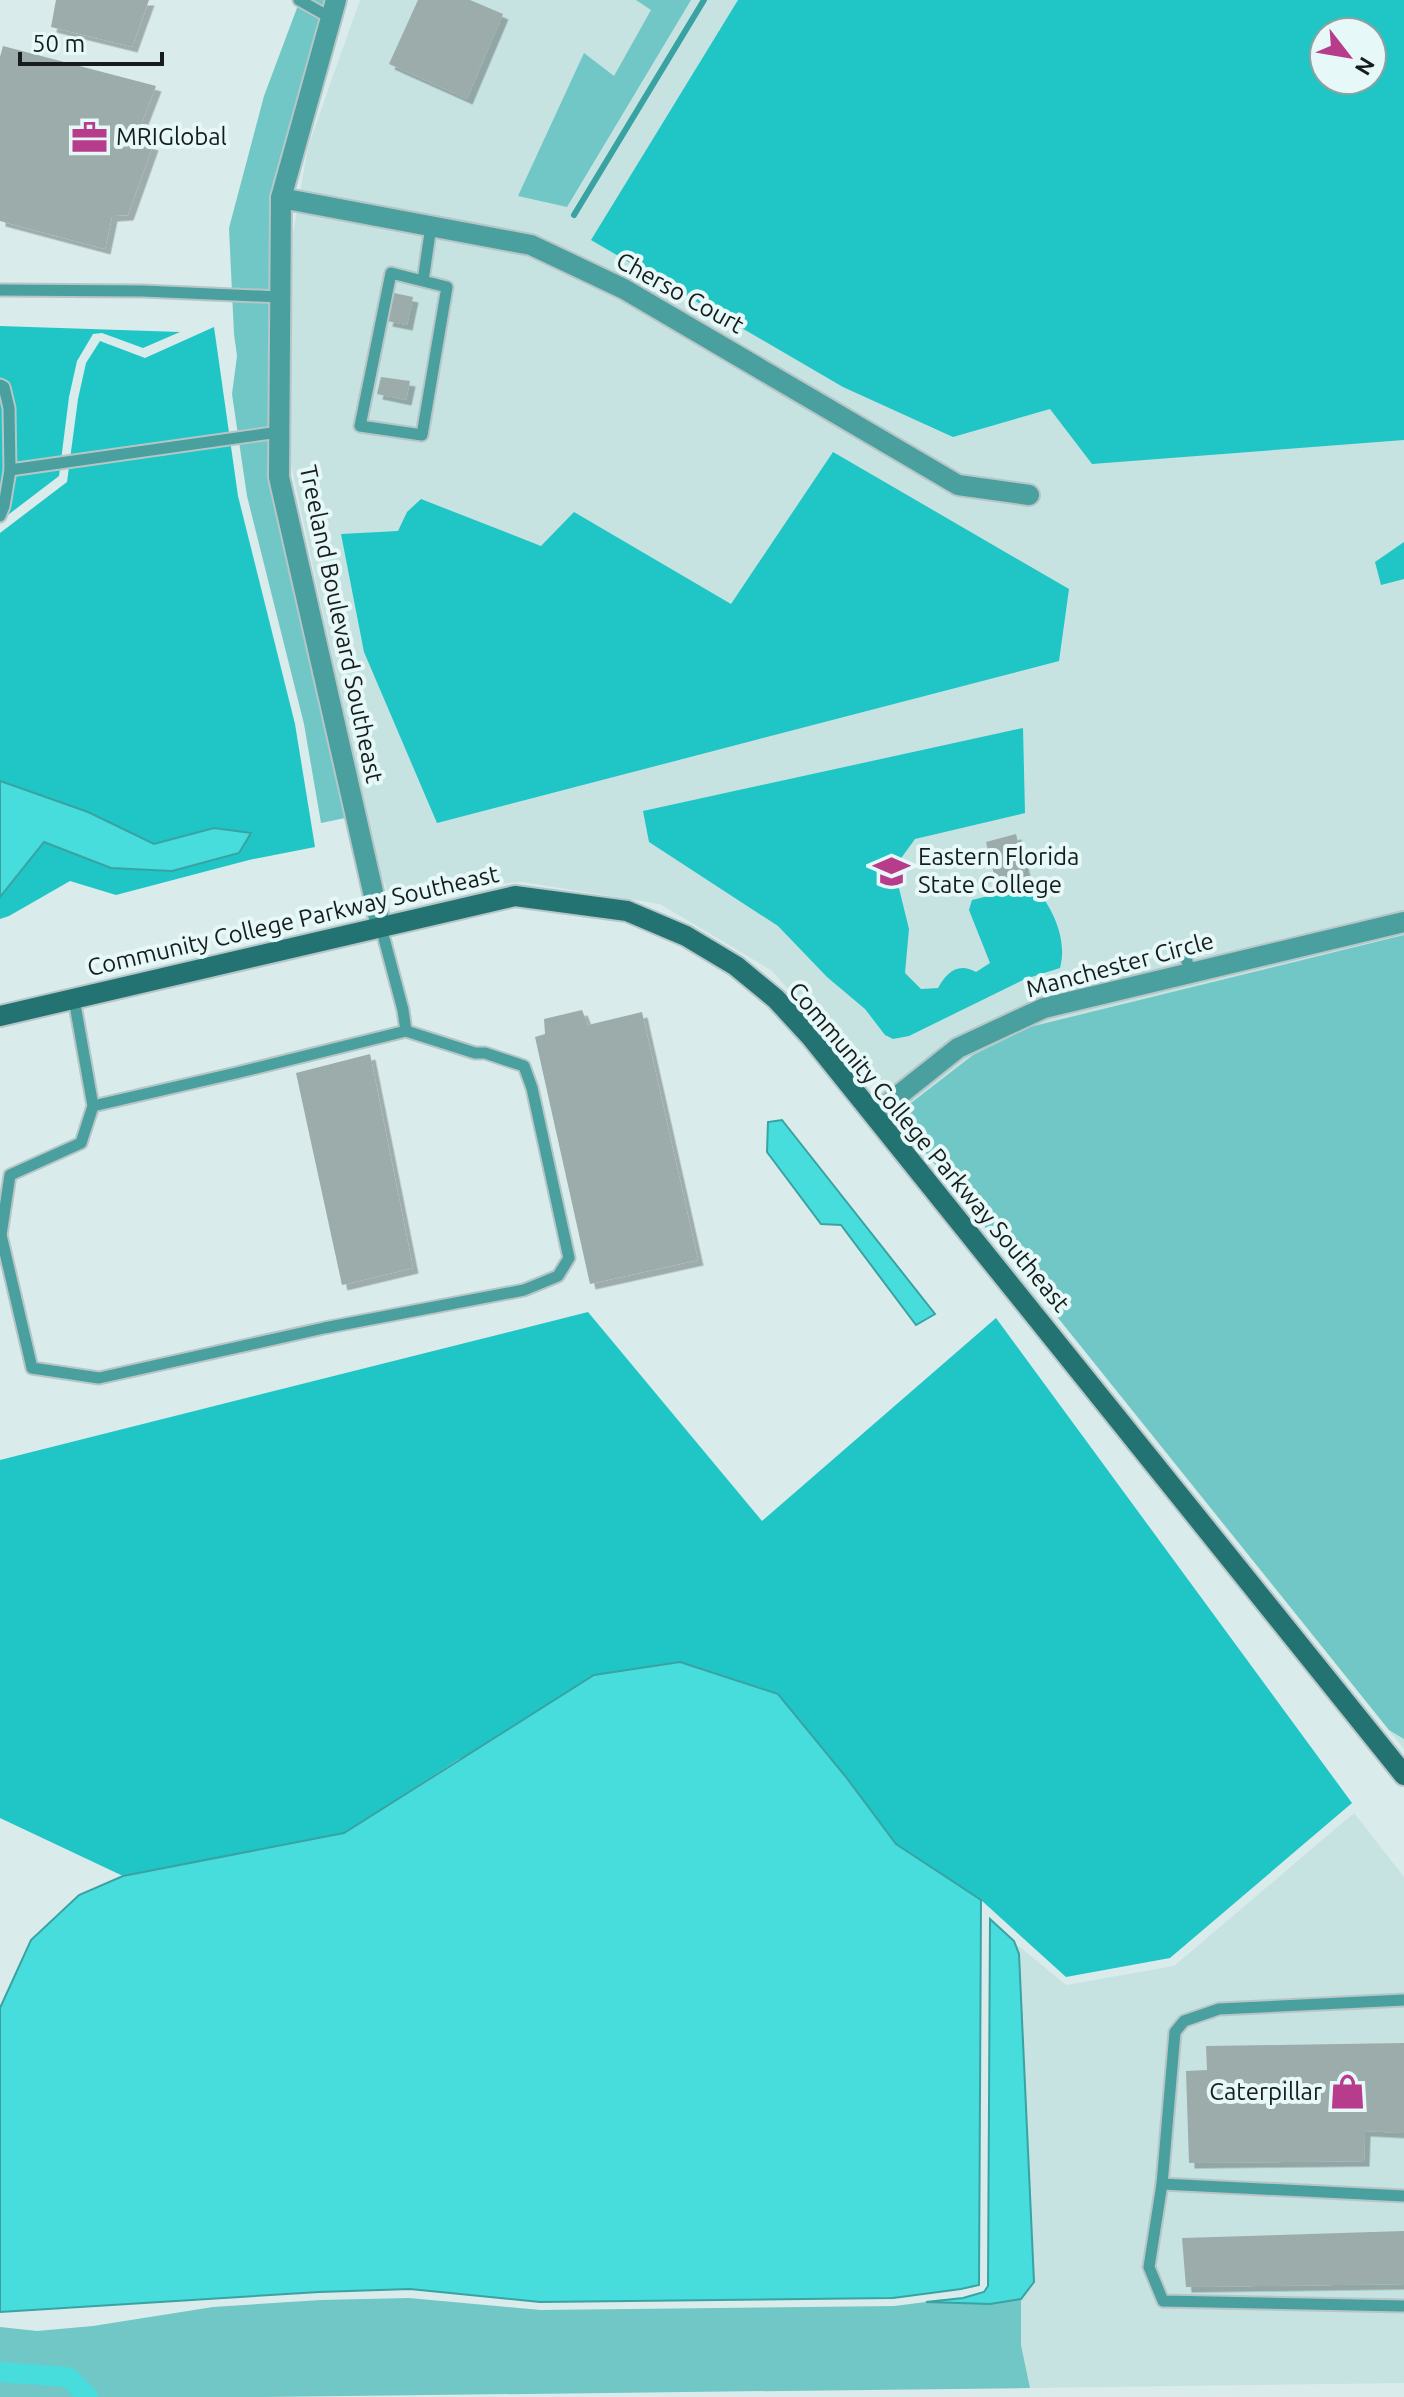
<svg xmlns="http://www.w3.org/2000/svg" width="1404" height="2397" viewBox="0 0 1404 2397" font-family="Ubuntu,sans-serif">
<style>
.built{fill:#c6e2e1;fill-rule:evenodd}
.green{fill:#70c7c6}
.forest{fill:#20c5c5;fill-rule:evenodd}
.water{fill:#47dddc;stroke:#39a3a3;stroke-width:2}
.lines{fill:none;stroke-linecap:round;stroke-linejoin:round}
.stream{stroke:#39a3a3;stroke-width:6}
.canal{stroke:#47dddc;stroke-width:20}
.building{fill:#9bacab;filter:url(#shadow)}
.lane-casing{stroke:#b6c6c6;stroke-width:15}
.street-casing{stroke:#b6c6c6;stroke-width:24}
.secondary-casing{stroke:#b6c6c6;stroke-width:24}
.lane{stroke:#4a9f9f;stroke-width:11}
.street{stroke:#4a9f9f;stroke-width:20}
.secondary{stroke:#247373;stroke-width:20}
.labels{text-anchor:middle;stroke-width:8;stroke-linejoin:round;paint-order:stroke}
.poi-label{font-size:24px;fill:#171d1d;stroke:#e6f8f8;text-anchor:start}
.street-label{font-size:24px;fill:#171d1d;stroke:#e6f8f8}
</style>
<defs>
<filter id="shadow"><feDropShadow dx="5.5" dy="5.5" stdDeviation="0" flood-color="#0004"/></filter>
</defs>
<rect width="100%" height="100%" fill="#d9ebeb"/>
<!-- built -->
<g class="built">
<path d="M 360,0 L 1404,0 L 1404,1749 L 912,1136 L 906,1116 L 865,1075 L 771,970 L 660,904 L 522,882 L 446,888 L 408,904 L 387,890 L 376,860 L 288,450 L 291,246 L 308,147 ZM 1324,32 L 1372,32 L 1372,80 L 1324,80 Z"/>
<path d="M 1354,1813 L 1404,1877 L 1404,2383 L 1030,2388 L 1021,2345 L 1021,2299 L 1034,2282 L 1019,1955 L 1015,1945 L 1020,1947 L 1066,1985 L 1174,1966 Z"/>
</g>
<!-- green -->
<g class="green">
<path d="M 300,0 L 325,0 L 272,186 L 268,478 L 345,818 L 321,823 L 304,724 L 247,496 L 232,394 L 237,356 L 234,334 L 229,228 L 264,96 Z"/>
<path d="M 636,0 L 691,0 L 567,207 L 518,196 L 584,53 L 614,76 L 651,10 Z"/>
<path d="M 1404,935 L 1404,1739 L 1389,1730 L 912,1136 L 906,1116 L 911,1103 L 973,1055 L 1030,1027 Z"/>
<path d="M 409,2298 L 541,2310 L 894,2306 L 926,2302 L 990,2304 L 1021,2299 L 1021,2345 L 1030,2388 L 263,2397 L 0,2397 L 0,2327 L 37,2331 L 93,2326 L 213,2307 L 321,2300 Z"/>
</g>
<!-- forest -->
<g class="forest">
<path d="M 738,0 L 1404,0 L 1404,440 L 1092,464 L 1050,409 L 953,437 L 843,387 L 591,240 ZM 1324,32 L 1372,32 L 1372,80 L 1324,80 Z"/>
<path d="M 0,326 L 180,332 L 143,348 L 102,333 L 93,334 L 77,361 L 69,397 L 59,476 L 0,521 Z"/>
<path d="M 214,327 L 238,496 L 295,724 L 315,847 L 249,860 L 116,895 L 70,881 L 9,916 L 0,919 L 0,897 L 44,842 L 111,868 L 172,871 L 239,853 L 251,833 L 214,828 L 154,844 L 88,812 L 0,781 L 0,533 L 67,482 L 78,399 L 86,363 L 100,341 L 145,358 Z"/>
<path d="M 833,452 L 1069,589 L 1059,661 L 437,823 L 364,652 L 341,534 L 398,531 L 407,512 L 421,499 L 541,546 L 574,512 L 731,604 Z"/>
<path d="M 1404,542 L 1404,579 L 1381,585 L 1375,562 Z"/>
<path d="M 1023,728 L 1025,813 L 915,839 L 894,868 L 909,929 L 905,973 L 921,989 L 938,988 C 947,972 958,962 976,972 L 990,963 L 969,910 L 972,900 L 1033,885 C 1052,906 1068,939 1060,968 L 1025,979 L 909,1036 L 893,1039 L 885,1035 L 865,1009 L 827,977 L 778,926 L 649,842 L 643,811 Z"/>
<path d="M 588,1312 L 762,1521 L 996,1318 L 1352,1803 L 1170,1958 L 1066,1977 L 981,1900 L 896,1844 L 846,1777 L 778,1694 L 459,1759 L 344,1833 L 123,1876 L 0,1818 L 0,1460 Z"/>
</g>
<!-- water -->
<g class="water">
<path d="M 0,781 L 88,812 L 154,844 L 214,828 L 251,833 L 239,853 L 172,871 L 111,868 L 44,842 L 0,897 Z"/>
<path d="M 782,1120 L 935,1314 L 916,1325 L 841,1225 L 821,1224 L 767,1152 L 768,1122 Z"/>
<path d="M 680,1662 L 778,1694 L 846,1777 L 896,1844 L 981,1900 L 979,2285 L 961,2289 L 893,2298 L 540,2302 L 410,2289 L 319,2292 L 0,2312 L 0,2008 L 31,1940 L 79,1895 L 123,1876 L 344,1833 L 594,1675 Z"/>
<path d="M 990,1919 L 1014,1941 L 1019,1954 L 1034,2282 L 1021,2299 L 990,2304 L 926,2302 L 963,2298 L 984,2292 L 988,2286 Z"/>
</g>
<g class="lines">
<!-- stream -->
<path class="stream" d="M 574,215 L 704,0"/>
<!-- canal -->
<path class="canal" d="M 0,2372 L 68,2377 L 88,2397"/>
</g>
<!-- building -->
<g class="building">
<path d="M 56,0 L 149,0 L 132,47 L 51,27 Z"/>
<path d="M 418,0 L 470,0 L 503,14 L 467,99 L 389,64 Z"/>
<path d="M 3,46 L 156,86 L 135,140 L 153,145 L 128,215 L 112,216 L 105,249 L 0,221 L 0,57 Z"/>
<path d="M 394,293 L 413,297 L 407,325 L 387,321 Z"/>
<path d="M 381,377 L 410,381 L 406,400 L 377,394 Z"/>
<path d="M 1016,834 L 1025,871 L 995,878 L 986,842 Z"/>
<path d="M 582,1010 L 588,1025 L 642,1012 L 698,1260 L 590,1284 L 535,1037 L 545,1034 L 544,1019 Z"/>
<path d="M 370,1054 L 413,1268 L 342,1285 L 296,1073 Z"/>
<path d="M 1404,2043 L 1404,2133 L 1365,2131 L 1364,2161 L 1189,2163 L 1186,2071 L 1207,2070 L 1206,2046 Z"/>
<path d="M 1404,2231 L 1404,2284 L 1186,2287 L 1182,2238 Z"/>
</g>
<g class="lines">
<defs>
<g id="lane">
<path d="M 299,0 L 331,18"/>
<path d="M 423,281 L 391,273 L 360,426 L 422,435 L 447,287 L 423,281 L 431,226"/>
<path d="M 0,290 L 143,291 L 280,297"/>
<path d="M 0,385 L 4,387 L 9,408 L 10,470 L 279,432"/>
<path d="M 0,516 L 4,506 L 10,470"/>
<path d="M 381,927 L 403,1010 L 406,1031"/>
<path d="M 1184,950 L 1190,973"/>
<path d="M 74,999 L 93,1106 L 81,1143 L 10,1175 L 1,1235 L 32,1368 L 99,1378 L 324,1328 L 524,1290 L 558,1276 L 569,1258 L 532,1088 L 524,1066 L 485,1053 L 475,1053 L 406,1031 L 236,1073 L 93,1106"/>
<path d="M 1404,2000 L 1219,2009 L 1184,2021 L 1175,2032 L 1162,2184 L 1149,2267 L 1163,2301 L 1404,2306"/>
<path d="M 1162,2184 L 1404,2196"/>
</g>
<g id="street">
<path d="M 336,0 L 281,198 L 279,477 L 381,927"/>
<path d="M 281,198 L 531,245 L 624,289 L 958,485 L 1029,495"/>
<path d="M 875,1114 L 958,1048 L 1044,1008 L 1404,922"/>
</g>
<path id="secondary" d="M 0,1016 L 515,896 L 627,911 L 686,936 L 736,966 L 776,999 L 811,1037 L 1404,1775"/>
</defs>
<!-- lane casing -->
<use href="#lane" class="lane-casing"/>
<!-- street casing -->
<use href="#street" class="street-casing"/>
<!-- secondary casing -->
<use href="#secondary" class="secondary-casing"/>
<!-- lane -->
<use href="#lane" class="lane"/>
<!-- street -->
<use href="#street" class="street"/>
<!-- secondary -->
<use href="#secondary" class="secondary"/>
</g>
<!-- icons -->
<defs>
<symbol id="office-bare" viewBox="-9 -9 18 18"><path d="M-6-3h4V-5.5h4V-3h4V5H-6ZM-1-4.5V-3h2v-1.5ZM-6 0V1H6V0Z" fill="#b83c8c" stroke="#e6f8f8" stroke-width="2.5" paint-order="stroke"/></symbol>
<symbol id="university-bare" viewBox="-9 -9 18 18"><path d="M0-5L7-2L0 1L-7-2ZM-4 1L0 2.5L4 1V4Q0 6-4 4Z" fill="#b83c8c" stroke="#e6f8f8" stroke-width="2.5" paint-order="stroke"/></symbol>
<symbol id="shop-bare" viewBox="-9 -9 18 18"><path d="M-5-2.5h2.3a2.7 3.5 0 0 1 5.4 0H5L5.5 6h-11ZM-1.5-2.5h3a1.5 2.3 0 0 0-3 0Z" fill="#b83c8c" stroke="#e6f8f8" stroke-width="2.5" paint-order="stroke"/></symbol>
</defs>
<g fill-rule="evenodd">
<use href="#office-bare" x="64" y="112" width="51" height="51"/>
<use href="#university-bare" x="866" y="846" width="51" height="51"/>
<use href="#shop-bare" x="1322" y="2066" width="51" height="51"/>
</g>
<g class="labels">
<!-- poi labels -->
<g class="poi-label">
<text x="116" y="145">MRIGlobal</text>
<text x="918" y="865">Eastern Florida<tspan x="918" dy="28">State College</tspan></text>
<text x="1322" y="2100" text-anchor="end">Caterpillar</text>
</g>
<!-- street labels -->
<g class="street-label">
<text transform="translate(680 293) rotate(29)" y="8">Cherso Court</text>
<text transform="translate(341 624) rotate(78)" y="8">Treeland Boulevard Southeast</text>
<text transform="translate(293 921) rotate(-13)" y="8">Community College Parkway Southeast</text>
<text transform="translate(1120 965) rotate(-15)" y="8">Manchester Circle</text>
<text transform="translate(929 1147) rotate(50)" y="8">Community College Parkway Southeast</text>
</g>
</g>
<!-- north arrow -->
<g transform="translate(1348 56) rotate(121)"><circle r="38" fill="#e6f8f8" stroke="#93a0a0" stroke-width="2"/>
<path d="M0-6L14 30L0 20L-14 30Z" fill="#b83c8c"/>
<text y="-12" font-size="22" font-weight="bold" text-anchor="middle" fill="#171d1d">N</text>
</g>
<!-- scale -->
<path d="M20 52v12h142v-12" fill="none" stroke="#171d1d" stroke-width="4"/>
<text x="32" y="52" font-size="24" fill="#171d1d" stroke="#e6f8f8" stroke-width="6" paint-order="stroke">50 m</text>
</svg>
